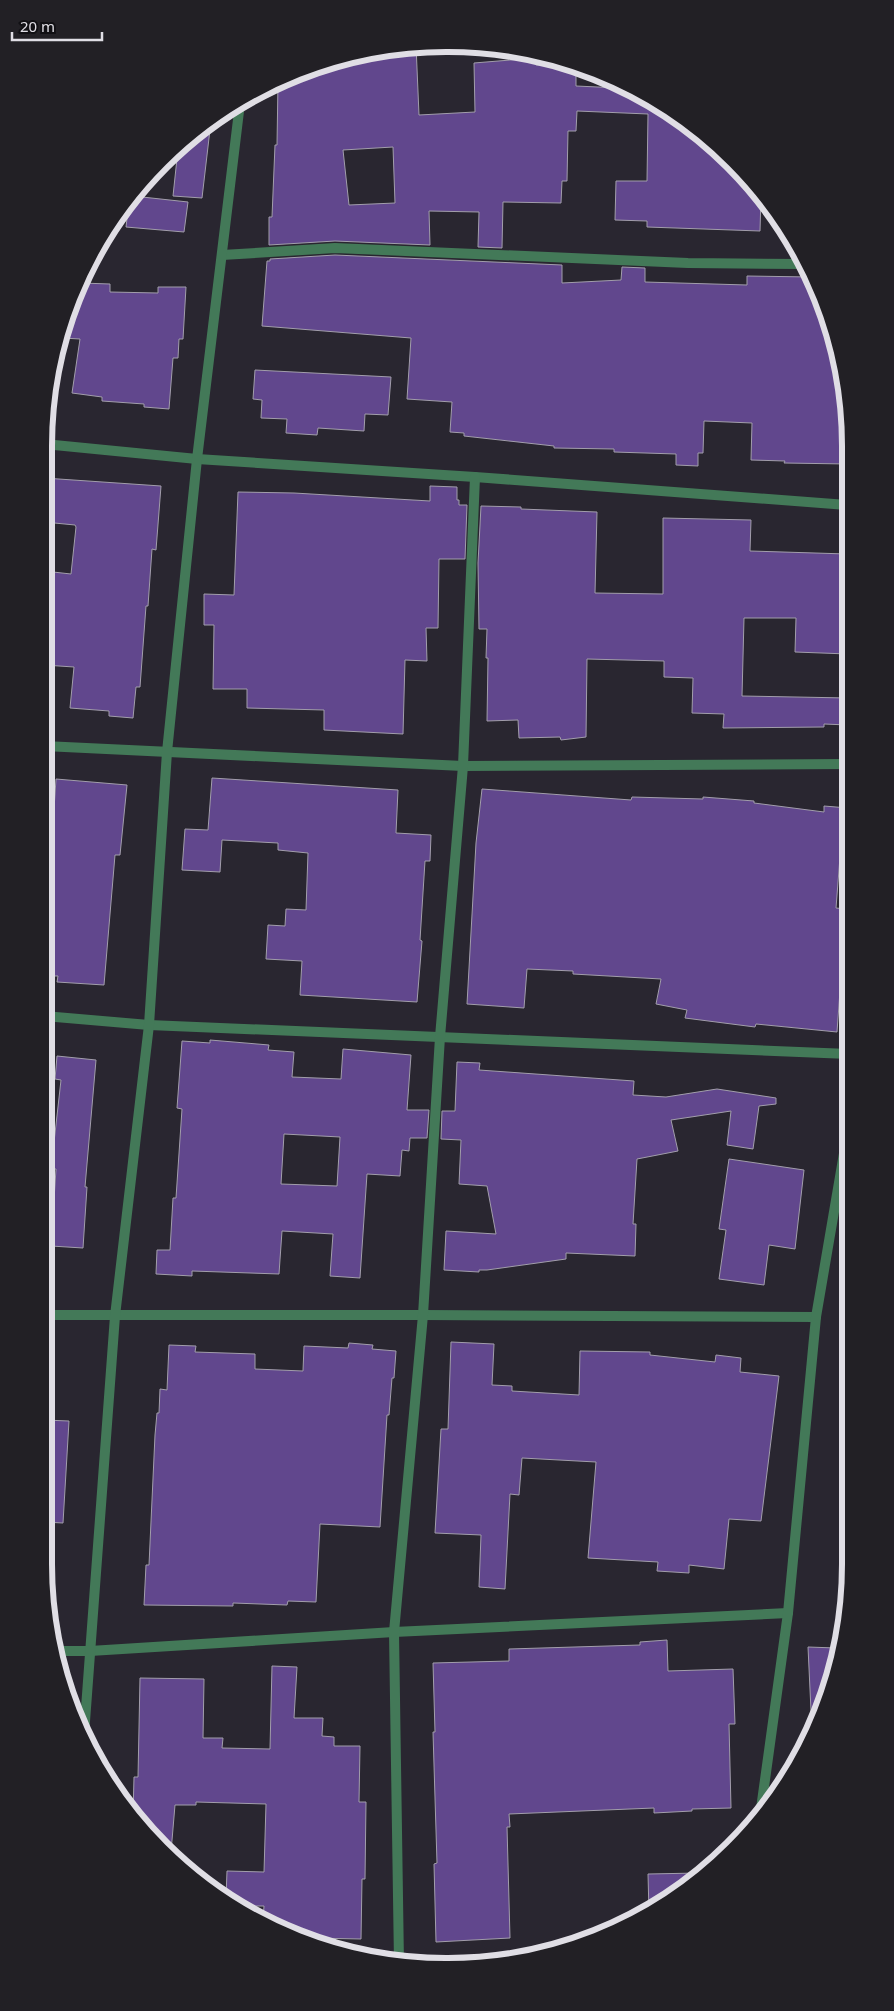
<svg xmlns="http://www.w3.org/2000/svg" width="894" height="2011" viewBox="0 0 894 2011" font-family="'Noto Sans',sans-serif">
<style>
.building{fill:#61478d;stroke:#a29eab;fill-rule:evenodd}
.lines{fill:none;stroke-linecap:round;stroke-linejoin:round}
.street{stroke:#437958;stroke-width:10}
.rim{fill:none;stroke:#e0dee5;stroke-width:6}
</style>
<rect width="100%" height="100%" fill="#292630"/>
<!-- building -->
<g class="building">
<path d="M 416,45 L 419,115 L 475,112 L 474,63 L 535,58 L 536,65 L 576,65 L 576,86 L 620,88 L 692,127 L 761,196 L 760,231 L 647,227 L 647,221 L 615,220 L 616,181 L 647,181 L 648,114 L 577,111 L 576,131 L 568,131 L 567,181 L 562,181 L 561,203 L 503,202 L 502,248 L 478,247 L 479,212 L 429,211 L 430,245 L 335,241 L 269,245 L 269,217 L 272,217 L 275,145 L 277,145 L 278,82 L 343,57 ZM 393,147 L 395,203 L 349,205 L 343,150 Z"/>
<path d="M 211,121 L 202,198 L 173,196 L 178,149 L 202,127 Z"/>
<path d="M 133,196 L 188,202 L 184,232 L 126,227 L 129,202 Z"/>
<path d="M 335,255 L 562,265 L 562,283 L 621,280 L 622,267 L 645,268 L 645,282 L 747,285 L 747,276 L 811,277 L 819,292 L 847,394 L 847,464 L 784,463 L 785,461 L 751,460 L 752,423 L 704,421 L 703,453 L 698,453 L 698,466 L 676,465 L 676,454 L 614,452 L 614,449 L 554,448 L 554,446 L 464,436 L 464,433 L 450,432 L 452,402 L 407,399 L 411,338 L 262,326 L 267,261 L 270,261 L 270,259 Z"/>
<path d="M 81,283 L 110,284 L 110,292 L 158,293 L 158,287 L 186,287 L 183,339 L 179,339 L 178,358 L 173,358 L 169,409 L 144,407 L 144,404 L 102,401 L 102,397 L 72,393 L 80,339 L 62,338 L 65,317 Z"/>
<path d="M 255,370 L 391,377 L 388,415 L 365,414 L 364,431 L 318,428 L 317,435 L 286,433 L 287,419 L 261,418 L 262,400 L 253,399 Z"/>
<path d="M 44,478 L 161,486 L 156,550 L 152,549 L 148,606 L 146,606 L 140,687 L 136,687 L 133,718 L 109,716 L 109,711 L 70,708 L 74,667 L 44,665 L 44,571 L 71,574 L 76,527 L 75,525 L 44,522 Z"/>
<path d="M 430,486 L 457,487 L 457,500 L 459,500 L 459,505 L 467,505 L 465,559 L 439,559 L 438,628 L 426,628 L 427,661 L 405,660 L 403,734 L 324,730 L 324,710 L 247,708 L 247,689 L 213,689 L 214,625 L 204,625 L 204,594 L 234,595 L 238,492 L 294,493 L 430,501 Z"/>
<path d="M 481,506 L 521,507 L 521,509 L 597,512 L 595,593 L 663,594 L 663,518 L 751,520 L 750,551 L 847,554 L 848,654 L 795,652 L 796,618 L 744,618 L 742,696 L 848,698 L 848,725 L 824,724 L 824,727 L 723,728 L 724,714 L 692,713 L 693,678 L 664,677 L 664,661 L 587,659 L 586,737 L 561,740 L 560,737 L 519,738 L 518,720 L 487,721 L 488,658 L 486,658 L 487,629 L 479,629 L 478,563 Z"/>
<path d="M 212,778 L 398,790 L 396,833 L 431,835 L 430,861 L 425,861 L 420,940 L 422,941 L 417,1002 L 300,995 L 302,961 L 266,959 L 268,925 L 285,926 L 286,909 L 306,910 L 308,853 L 278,850 L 278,843 L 222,840 L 220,872 L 182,870 L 185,829 L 208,830 Z"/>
<path d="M 56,779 L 127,785 L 120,855 L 115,855 L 104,985 L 57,982 L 58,976 L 44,976 L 44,854 L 51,854 Z"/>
<path d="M 482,789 L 631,800 L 632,797 L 703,799 L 703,797 L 754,801 L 754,803 L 824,812 L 824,806 L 848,808 L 848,845 L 841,844 L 836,908 L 846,909 L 837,1032 L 756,1024 L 755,1027 L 685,1018 L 687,1010 L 656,1004 L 661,979 L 573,974 L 573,971 L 527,969 L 524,1008 L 467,1004 L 476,843 Z"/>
<path d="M 210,1040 L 269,1045 L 268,1050 L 294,1052 L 292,1077 L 341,1079 L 343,1049 L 411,1055 L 407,1110 L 429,1110 L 427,1138 L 410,1138 L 409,1151 L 402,1150 L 400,1176 L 367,1174 L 360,1278 L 330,1276 L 333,1234 L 282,1231 L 279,1274 L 192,1271 L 192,1276 L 156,1274 L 157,1250 L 170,1250 L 173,1198 L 176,1198 L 182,1109 L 177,1108 L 182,1041 L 210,1043 ZM 284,1134 L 340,1137 L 337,1186 L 281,1184 Z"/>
<path d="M 57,1056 L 96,1060 L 85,1187 L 87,1187 L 83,1248 L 51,1246 L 56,1169 L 51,1169 L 61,1080 L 55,1079 Z"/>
<path d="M 457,1062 L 480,1063 L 479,1070 L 634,1081 L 633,1095 L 666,1097 L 717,1089 L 776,1098 L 776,1104 L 759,1106 L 753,1149 L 727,1145 L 731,1111 L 671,1120 L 678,1151 L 637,1159 L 633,1224 L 636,1224 L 635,1256 L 566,1253 L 566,1259 L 487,1270 L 479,1270 L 479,1272 L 444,1270 L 446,1231 L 496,1234 L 487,1186 L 459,1184 L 461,1140 L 441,1139 L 442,1111 L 455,1111 Z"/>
<path d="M 729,1159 L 804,1170 L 795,1249 L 769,1245 L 764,1285 L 719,1279 L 726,1230 L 719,1229 Z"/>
<path d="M 451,1342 L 494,1344 L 492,1385 L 512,1386 L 512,1391 L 579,1395 L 580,1351 L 650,1352 L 650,1355 L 715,1362 L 716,1355 L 741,1358 L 740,1372 L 779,1376 L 761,1521 L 729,1519 L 724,1569 L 689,1565 L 689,1573 L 657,1571 L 658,1562 L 588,1558 L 596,1462 L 522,1458 L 519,1495 L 510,1494 L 505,1589 L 479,1587 L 481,1535 L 435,1533 L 441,1429 L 448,1429 Z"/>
<path d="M 349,1343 L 373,1345 L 372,1349 L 396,1351 L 394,1378 L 392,1378 L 389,1415 L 387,1415 L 380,1527 L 320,1524 L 316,1602 L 288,1601 L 287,1605 L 233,1603 L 233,1606 L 144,1605 L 146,1565 L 149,1565 L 155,1435 L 157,1413 L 159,1413 L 160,1389 L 167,1390 L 169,1345 L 196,1346 L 195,1352 L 255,1354 L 255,1369 L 303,1371 L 304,1346 L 348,1348 Z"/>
<path d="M 44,1420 L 69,1421 L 63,1523 L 44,1522 Z"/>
<path d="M 667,1640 L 668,1671 L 733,1669 L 735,1724 L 729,1724 L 731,1808 L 692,1809 L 692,1811 L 654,1813 L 654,1808 L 509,1814 L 510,1827 L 507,1827 L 510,1938 L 436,1942 L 434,1864 L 437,1863 L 433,1732 L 435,1732 L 433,1663 L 509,1661 L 509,1649 L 640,1645 L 640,1642 Z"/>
<path d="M 808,1647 L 836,1648 L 829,1694 L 812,1732 Z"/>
<path d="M 272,1666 L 297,1667 L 294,1718 L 323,1718 L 322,1736 L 334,1737 L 334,1746 L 360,1746 L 359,1802 L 366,1802 L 365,1879 L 362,1879 L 361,1939 L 311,1938 L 263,1920 L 264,1906 L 236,1906 L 226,1897 L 227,1871 L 264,1872 L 266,1804 L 196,1802 L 196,1805 L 175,1805 L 171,1852 L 144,1830 L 133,1815 L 134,1777 L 138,1777 L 140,1678 L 204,1679 L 203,1738 L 223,1738 L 222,1748 L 270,1749 Z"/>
<path d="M 698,1873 L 680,1887 L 649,1913 L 648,1874 Z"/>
</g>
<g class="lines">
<!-- street -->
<g class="street">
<path d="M 222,255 L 335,248 L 688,263 L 803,264"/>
<path d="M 44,444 L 197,459 L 475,477 L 847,505"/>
<path d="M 44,746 L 463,766 L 848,764"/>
<path d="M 44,1016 L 149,1025 L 849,1054"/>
<path d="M 44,1315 L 423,1315 L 816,1317"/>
<path d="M 58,1651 L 90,1651 L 394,1632 L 788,1613"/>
<path d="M 84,1735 L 115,1316 L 149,1025 L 167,752 L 197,459 L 240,103"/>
<path d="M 760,1816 L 788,1613 L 816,1317 L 849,1124"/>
<path d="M 399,1963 L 394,1632 L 423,1315 L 440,1037 L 463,766 L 475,477"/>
</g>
</g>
<!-- crop -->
<path d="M0 0H894V2011H0ZM446 52H448A394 394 0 0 1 842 446V1564A394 394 0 0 1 448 1958H446A394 394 0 0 1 52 1564V446A394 394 0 0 1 446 52Z" fill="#222025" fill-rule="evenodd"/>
<path class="rim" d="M446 52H448A394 394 0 0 1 842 446V1564A394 394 0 0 1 448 1958H446A394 394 0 0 1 52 1564V446A394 394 0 0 1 446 52Z"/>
<!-- scale -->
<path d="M12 32v8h90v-8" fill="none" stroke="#e0dee5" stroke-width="2.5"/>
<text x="20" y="32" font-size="15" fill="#e0dee5" stroke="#111014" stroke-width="4" paint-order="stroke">20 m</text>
</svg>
